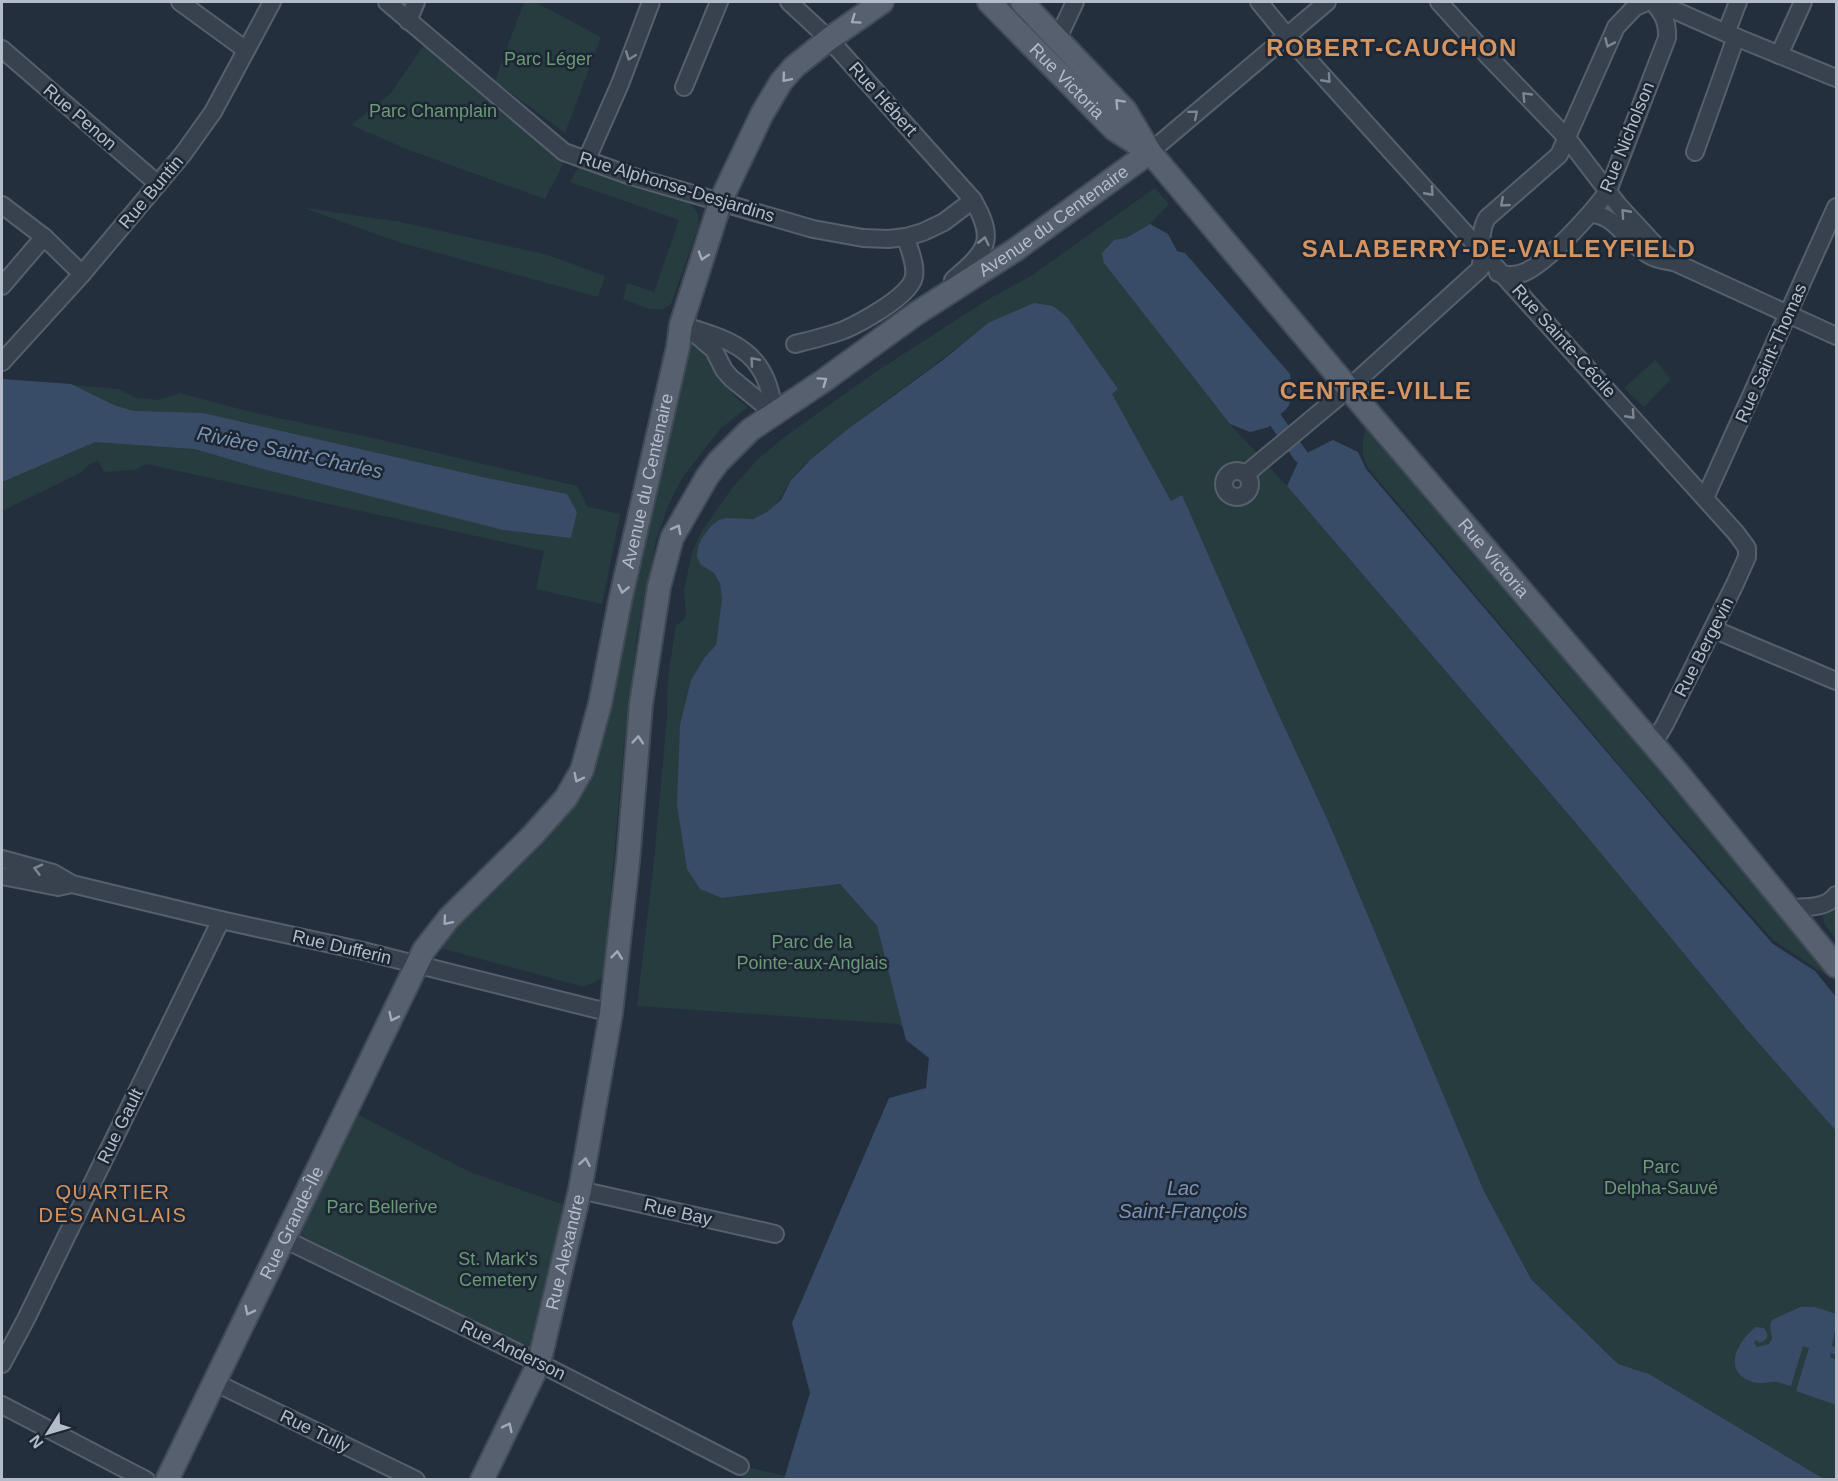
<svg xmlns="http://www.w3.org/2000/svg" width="1838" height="1481" viewBox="0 0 1838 1481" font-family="Arial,sans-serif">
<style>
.green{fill:#263c3f}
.water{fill:#394c67}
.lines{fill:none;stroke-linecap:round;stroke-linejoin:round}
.canal{stroke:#394c67;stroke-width:15}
.minor-casing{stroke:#565f6c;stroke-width:20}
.major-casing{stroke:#414a57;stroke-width:26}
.minor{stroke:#38414e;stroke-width:16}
.major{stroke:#56606e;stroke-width:22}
.oneway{stroke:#a1aab7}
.oneway2{stroke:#7c8592}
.labels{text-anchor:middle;stroke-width:5;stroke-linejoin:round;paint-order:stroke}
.park-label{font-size:18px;fill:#6b9a76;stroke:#1d2633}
.street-label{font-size:18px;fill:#b4bcc9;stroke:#1d2633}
.water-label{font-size:20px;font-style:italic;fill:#7c92b1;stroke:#1d2633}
.neighbourhood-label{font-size:20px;letter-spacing:1.5px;fill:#d59563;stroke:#1d2633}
.district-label{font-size:24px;font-weight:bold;letter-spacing:1.5px;fill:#d59563;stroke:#1d2633}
</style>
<rect width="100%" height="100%" fill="#242f3e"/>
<!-- green -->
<g class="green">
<path d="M 524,2 L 535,2 L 601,37 L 565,133 L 495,81 Z"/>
<path d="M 424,45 L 564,163 L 545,199 L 409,150 L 351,125 L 390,94 Z"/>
<path d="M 580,168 L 585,168 L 686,202 C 696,207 699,214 699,225 L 671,304 C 658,317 638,304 623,299 L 627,283 L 654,292 L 679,220 L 570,182 L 576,171 Z"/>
<path d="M 1155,188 L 1169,204 L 1150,224 L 1126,238 L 1104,263 L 1230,424 L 1287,486 L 1575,822 L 1748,1031 L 1836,1131 L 1836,1479 L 1824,1479 L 1649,1374 L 1618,1364 L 1531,1279 L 1483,1189 L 1329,823 L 1272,700 L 1182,496 L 1171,501 L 1111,394 L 1118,389 L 988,323 C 931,370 870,410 813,457 C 806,463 796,472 791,480 C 782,492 780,504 767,513 C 754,521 741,519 727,518 L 701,565 L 714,573 L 720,585 L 722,599 L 716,645 L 705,657 L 722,898 L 840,884 L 877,926 L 904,1028 L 898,1024 L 637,1006 L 654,861 L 667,718 L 668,677 L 676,625 L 683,621 L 686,614 L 684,591 L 692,552 L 702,531 L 732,488 L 758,459 L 787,435 L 871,375 L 987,300 L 1031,276 Z"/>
<path d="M 304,208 L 401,222 L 548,255 L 605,276 L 598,297 L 398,242 Z"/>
<path d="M 686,339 L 699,345 L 706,351 L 736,398 L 748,407 L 721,428 L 682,478 L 668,506 L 656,540 L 637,636 L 624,744 L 603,978 L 584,987 L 444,949 L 439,942 L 563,809 Z"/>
<path d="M 1655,360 L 1671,379 L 1644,407 L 1624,388 Z"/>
<path d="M 2,379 L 118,389 L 137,398 L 159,400 L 180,393 L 251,412 L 382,440 L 577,486 L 588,507 L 620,514 L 602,604 L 536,589 L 544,551 L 146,464 L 135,470 L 104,472 L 98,460 L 90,464 L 82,472 L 2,511 Z"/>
<path d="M 1367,423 L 1486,569 L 1836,961 L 1836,967 L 1826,975 L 1773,940 L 1638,787 L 1368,468 C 1359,452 1363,440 1367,423 Z"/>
<path d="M 1836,909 L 1836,939 L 1825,925 L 1822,915 Z"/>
<path d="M 347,1109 L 470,1172 L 570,1207 L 534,1359 L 284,1239 Z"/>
<path d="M 743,1466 L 785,1476 L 784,1479 L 742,1480 Z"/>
</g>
<!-- water -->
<g class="water">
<path d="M 1150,224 L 1168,234 L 1177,251 L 1185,253 L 1290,374 C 1291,387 1295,403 1283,412 C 1275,419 1274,417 1269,427 L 1250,432 L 1230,424 L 1104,263 L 1102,253 L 1114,240 L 1126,238 Z"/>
<path d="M 1034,303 L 1053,306 L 1067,317 L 1118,389 L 1112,394 L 1171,501 L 1182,495 L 1272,700 L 1329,823 L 1483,1189 L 1531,1279 L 1618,1364 L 1649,1374 L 1824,1479 L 784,1479 L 810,1393 L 792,1323 L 889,1098 L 926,1088 L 929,1058 L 906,1040 L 877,926 L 840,884 L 722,898 L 700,889 L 687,869 L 677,805 L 680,725 L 691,680 L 705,657 L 716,645 L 722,599 L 720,584 L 714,573 L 701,565 L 697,557 L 698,547 L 702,538 L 711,526 L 719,520 L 727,518 L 753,519 L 767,512 L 781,500 L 791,480 L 811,459 L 848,429 L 943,360 L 988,323 Z"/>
<path d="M 2,379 L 71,384 L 116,406 L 134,411 L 203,413 L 487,478 L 567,494 L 577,512 L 571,538 L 503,530 L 263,469 L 195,449 L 95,442 L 2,482 Z"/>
<path d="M 1333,440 L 1358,452 L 1366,469 L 1674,831 L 1773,944 L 1815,971 L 1836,997 L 1836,1131 L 1748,1031 L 1575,822 L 1287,486 L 1301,456 Z"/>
<path d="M 1800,1307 L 1815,1307 L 1836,1314 L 1836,1325 L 1832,1346 L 1836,1347 L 1836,1355 L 1831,1353 L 1830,1357 L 1836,1360 L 1836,1405 L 1796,1391 L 1809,1348 L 1803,1346 L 1791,1386 C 1787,1385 1782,1383 1777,1382 C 1769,1381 1762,1385 1753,1382 C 1721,1372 1737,1341 1756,1327 L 1764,1328 C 1769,1335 1769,1339 1760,1343 L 1756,1340 L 1754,1343 L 1757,1347 L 1769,1344 L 1772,1339 L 1770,1325 L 1772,1320 Z"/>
</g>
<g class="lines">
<!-- canal -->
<path class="canal" d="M 1274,418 L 1301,456"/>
<defs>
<g id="minor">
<path d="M 180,2 L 246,50"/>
<path d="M 387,2 L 564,152 L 631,176 L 813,229 L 863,238 L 888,239 L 906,237 L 923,232 L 944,222 L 973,200"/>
<path d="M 789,2 L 829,39 L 973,200 C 997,242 986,251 953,280"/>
<path d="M 1259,2 L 1287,36 L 1736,533 L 1747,548 L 1747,557 L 1734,586 L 1665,724 L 1653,744"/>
<path d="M 1439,2 L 1489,57 L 1567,138 L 1619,206 L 1657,247 L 1674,262"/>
<path d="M 1656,2 L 1726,33 L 1836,78"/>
<path d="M 408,21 L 416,2"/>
<path d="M 1726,33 L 1738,2"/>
<path d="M 1058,38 L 1075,2"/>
<path d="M 2,49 L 158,184"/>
<path d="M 1779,55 L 1803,2"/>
<path d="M 684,87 L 719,2"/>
<path d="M 1150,152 L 1327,2"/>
<path d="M 1695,152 L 1736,37"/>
<path d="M 587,159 L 620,84 L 651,2"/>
<path d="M 2,205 L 44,237 L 82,274"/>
<path d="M 1590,214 C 1614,214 1624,238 1643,251 C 1653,259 1662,260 1674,262 L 1836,336"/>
<path d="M 1498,273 C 1507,276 1516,276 1525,272 C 1548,262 1593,212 1608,191 L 1667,38 C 1668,22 1663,14 1653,2"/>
<path d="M 2,286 L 44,237"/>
<path d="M 681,325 C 710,334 745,342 761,370 C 769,383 772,399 775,414"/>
<path d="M 694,333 L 714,350 L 724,370 L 731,378 L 775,414"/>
<path d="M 795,344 C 811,340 828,336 844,330 C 862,322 902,300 912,282 C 919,270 909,250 906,237"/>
<path d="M 2,362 L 82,274 L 183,154 L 213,112 L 272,2"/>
<circle cx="1237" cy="484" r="13"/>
<path d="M 1246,474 L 1349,388 L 1480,269 C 1485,252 1477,235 1487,218 L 1559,155 L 1616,27 L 1635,7 L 1647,2"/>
<path d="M 1705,498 L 1836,207"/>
<path d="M 1713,629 L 1836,681"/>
<path d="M 2,859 L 53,873 L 72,884 L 221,920 L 363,951 L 611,1013"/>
<path d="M 2,876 L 58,887 L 72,884"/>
<path d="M 1789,908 C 1805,907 1826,909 1836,895"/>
<path d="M 580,1190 L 775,1234"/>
<path d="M 284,1239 L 539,1363 L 740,1466"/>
<path d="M 2,1364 L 26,1319 L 221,920"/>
<path d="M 214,1382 L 416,1480"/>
<path d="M 2,1405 L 146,1480"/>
</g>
<g id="major">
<path id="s1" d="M 989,2 L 1114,129 L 1148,151"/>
<path id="s2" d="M 1022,2 L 1125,110 L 1150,152 L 1375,420 L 1677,772 L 1836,966"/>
<path id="s3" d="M 167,1480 L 424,950 L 449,918 L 533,835 L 566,798 L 582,770 L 600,704 L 620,601 L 678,347 L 681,325 L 721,200 L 762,114 L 781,82 L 794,67 L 829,39 L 882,2"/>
<path id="s4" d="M 482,1480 L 539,1363 L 580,1190 L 611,1013 L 628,861 L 641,704 L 659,587 L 672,538 L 707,477 L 718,462 L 750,430 L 823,381 L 917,313 L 1015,250 L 1150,152"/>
</g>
</defs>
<!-- minor casing -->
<use href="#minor" class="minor-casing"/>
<!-- major casing -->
<use href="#major" class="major-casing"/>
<!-- minor -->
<use href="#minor" class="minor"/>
<!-- major -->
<use href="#major" class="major"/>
</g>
<!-- one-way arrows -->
<defs><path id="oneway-chevron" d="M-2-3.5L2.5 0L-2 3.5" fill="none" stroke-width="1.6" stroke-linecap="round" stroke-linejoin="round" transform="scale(1.5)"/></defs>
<g class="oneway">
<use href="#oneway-chevron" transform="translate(855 20) rotate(145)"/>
<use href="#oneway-chevron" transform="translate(786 78) rotate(130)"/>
<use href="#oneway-chevron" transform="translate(1119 103) rotate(-133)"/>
<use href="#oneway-chevron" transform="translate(703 256) rotate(108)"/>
<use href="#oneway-chevron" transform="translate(823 381) rotate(-35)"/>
<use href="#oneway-chevron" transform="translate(677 529) rotate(-62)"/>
<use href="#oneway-chevron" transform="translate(623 589) rotate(103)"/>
<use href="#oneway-chevron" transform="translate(638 740) rotate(-85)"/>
<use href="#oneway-chevron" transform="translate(578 778) rotate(117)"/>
<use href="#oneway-chevron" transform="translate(447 921) rotate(130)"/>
<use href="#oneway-chevron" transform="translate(617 955) rotate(-84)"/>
<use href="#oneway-chevron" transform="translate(393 1017) rotate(116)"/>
<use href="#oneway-chevron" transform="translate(585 1162) rotate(-80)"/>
<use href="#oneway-chevron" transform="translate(249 1311) rotate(116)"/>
<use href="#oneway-chevron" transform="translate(508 1427) rotate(-64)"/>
</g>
<g class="oneway2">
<use href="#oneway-chevron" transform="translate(1609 43) rotate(114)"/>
<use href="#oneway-chevron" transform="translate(630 56) rotate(111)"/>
<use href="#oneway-chevron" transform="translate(1327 79) rotate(48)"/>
<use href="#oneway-chevron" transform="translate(1526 96) rotate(-134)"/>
<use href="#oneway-chevron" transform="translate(1194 114) rotate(-40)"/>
<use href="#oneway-chevron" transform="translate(1430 192) rotate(48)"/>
<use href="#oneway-chevron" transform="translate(1504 203) rotate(139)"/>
<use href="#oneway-chevron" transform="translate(1625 213) rotate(-132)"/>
<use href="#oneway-chevron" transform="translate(984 241) rotate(-77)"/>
<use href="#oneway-chevron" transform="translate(754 361) rotate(-131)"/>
<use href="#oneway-chevron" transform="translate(1631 415) rotate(48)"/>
<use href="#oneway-chevron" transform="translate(38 869) rotate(-165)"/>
</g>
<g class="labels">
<!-- park labels -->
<g class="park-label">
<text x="548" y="65">Parc Léger</text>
<text x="433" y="117">Parc Champlain</text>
<text x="812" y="948">Parc de la<tspan x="812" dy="21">Pointe-aux-Anglais</tspan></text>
<text x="1661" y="1173">Parc<tspan x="1661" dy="21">Delpha-Sauvé</tspan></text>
<text x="382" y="1213">Parc Bellerive</text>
<text x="498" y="1265">St. Mark's<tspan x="498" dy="21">Cemetery</tspan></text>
</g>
<!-- street labels -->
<g class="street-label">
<text dy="6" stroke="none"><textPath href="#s1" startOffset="111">Rue Victoria</textPath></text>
<text transform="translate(883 99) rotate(48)" y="6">Rue Hébert</text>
<text transform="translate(80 117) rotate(41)" y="6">Rue Penon</text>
<text transform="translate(1627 137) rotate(-68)" y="6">Rue Nicholson</text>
<text transform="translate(677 187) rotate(17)" y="6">Rue Alphonse-Desjardins</text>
<text transform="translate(151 192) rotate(-50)" y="6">Rue Buntin</text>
<text dy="6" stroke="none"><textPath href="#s4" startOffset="1470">Avenue du Centenaire</textPath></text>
<text transform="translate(1564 341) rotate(48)" y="6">Rue Sainte-Cécile</text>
<text transform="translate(1771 353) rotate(-66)" y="6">Rue Saint-Thomas</text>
<text dy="6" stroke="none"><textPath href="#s3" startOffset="1126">Avenue du Centenaire</textPath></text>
<text dy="6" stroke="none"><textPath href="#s2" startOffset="730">Rue Victoria</textPath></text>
<text transform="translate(1704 647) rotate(-63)" y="6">Rue Bergevin</text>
<text transform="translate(342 947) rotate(13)" y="6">Rue Dufferin</text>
<text transform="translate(120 1126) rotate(-64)" y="6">Rue Gault</text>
<text transform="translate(678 1212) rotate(13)" y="6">Rue Bay</text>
<text dy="6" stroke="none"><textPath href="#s3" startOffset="286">Rue Grande-Île</textPath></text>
<text dy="6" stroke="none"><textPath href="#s4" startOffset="244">Rue Alexandre</textPath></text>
<text transform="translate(513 1350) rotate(26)" y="6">Rue Anderson</text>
<text transform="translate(315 1431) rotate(26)" y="6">Rue Tully</text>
</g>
<!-- water labels -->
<g class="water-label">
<text transform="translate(290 452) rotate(12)" y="7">Rivière Saint-Charles</text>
<text x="1183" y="1195">Lac<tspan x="1183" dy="23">Saint-François</tspan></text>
</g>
<!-- neighbourhood labels -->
<g class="neighbourhood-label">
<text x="113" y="1199">QUARTIER<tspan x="113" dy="23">DES ANGLAIS</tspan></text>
</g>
<!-- district labels -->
<g class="district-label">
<text x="1392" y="56">ROBERT-CAUCHON</text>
<text x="1499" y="257">SALABERRY-DE-VALLEYFIELD</text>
<text x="1376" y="399">CENTRE-VILLE</text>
</g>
</g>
<!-- border -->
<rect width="1838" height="1481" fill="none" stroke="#b4bcc9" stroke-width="6"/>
<!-- north arrow -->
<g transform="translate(48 1433) rotate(233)" stroke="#1d2633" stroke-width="4.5" paint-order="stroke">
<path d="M0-4.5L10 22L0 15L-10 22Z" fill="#b4bcc9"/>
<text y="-9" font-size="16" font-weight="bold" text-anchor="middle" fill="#b4bcc9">N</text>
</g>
</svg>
